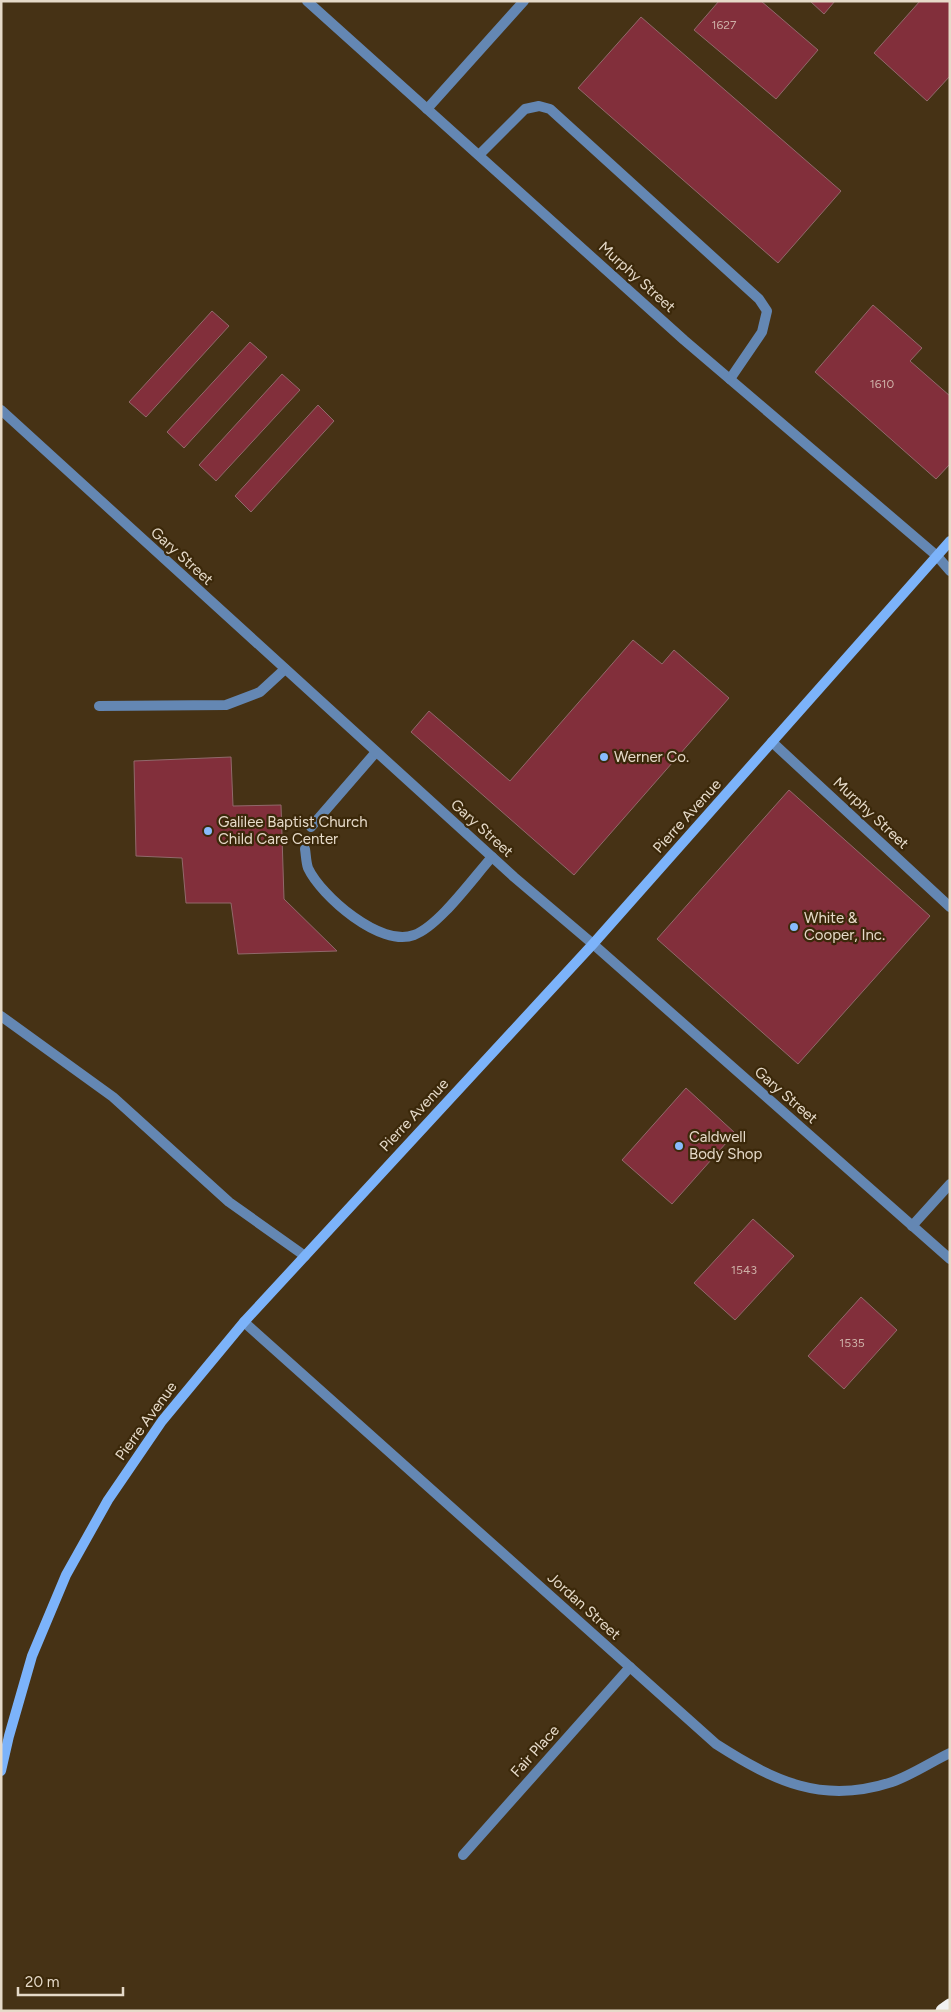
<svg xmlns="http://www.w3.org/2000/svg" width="951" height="2012" viewBox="0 0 951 2012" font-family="Figtree,sans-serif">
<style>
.building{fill:#822f3b;stroke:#91696b}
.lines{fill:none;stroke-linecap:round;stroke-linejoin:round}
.service{stroke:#6487b3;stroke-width:10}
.minor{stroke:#6487b3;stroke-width:10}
.tertiary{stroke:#6487b3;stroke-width:10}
.secondary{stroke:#7cb3fa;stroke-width:10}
.motorway{stroke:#f1f1f1;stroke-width:15}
.poi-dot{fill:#88bbfc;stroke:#3b280a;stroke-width:2}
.labels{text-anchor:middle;stroke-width:4.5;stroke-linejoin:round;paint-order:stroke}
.number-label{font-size:12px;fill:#cdafa6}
.street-label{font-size:15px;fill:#e6dac9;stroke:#3b280a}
.poi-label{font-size:15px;fill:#e6dac9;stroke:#3b280a;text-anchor:start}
</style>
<rect width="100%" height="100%" fill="#463215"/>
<!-- building -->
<g class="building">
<path d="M 719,1 L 761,1 L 818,50 L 776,99 L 694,30 Z"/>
<path d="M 810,1 L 835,1 L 824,14 Z"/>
<path d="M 920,1 L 950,1 L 950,76 L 927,101 L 874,53 Z"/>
<path d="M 641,17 L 841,191 L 778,263 L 578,88 Z"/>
<path d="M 873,305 L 922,348 L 910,361 L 950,396 L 950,464 L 936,479 L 815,372 Z"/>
<path d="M 212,311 L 229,326 L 146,417 L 129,402 Z"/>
<path d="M 250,342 L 267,357 L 184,448 L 167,432 Z"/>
<path d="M 282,374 L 300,390 L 216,481 L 199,465 Z"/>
<path d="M 318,405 L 334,421 L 251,512 L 235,496 Z"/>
<path d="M 633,640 L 662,664 L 674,650 L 729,698 L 574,875 L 411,732 L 429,711 L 510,781 Z"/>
<path d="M 231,757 L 233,806 L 281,805 L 284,899 L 337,951 L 238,954 L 231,903 L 186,903 L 182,858 L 136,856 L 134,761 Z"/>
<path d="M 789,790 L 930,916 L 798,1064 L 657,939 Z"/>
<path d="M 686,1088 L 735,1133 L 672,1204 L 622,1160 Z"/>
<path d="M 753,1219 L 794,1256 L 735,1320 L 694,1283 Z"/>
<path d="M 861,1297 L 897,1330 L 844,1389 L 808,1356 Z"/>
</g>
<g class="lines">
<!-- service -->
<g class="service">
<path d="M 427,109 L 524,1"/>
<path d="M 479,155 L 525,109 L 539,106 L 550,109 L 759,299 L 767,311 L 762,332 L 730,379"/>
<path d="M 99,706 L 226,705 L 260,692 L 285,669"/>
<path d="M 311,827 L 376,752"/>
<path d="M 305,849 C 306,855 306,862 308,868 C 321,896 381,948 414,935 C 439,926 473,878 492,857"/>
<path d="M 1,1016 L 113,1097 L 229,1202 L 305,1256"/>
</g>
<!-- minor -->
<g class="minor">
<path d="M 1,410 L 514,877 L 593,944 L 950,1259"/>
<path d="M 772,742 L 950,907"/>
<path d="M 912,1226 L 950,1184"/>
<path d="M 244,1322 L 716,1744 C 774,1781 822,1805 892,1782 C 912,1775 931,1762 950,1753"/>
<path d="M 463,1855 L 630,1667"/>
</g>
<!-- tertiary -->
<path class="tertiary" d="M 307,1 L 684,340 L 937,556 L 950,571"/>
<!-- secondary -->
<path class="secondary" d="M 1,1771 L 9,1736 L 32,1656 L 66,1575 L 108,1500 L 162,1421 L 244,1322 L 593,944 L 950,541"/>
<!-- motorway -->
<path class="motorway" d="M 943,2011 L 950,2006"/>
</g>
<!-- markers -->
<g class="poi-dot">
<circle cx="604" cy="757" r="5"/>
<circle cx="208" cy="831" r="5"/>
<circle cx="794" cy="927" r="5"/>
<circle cx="679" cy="1146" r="5"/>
</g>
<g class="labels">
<!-- number labels -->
<g class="number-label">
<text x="724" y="29">1627</text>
<text x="882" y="388">1610</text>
<text x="744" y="1274">1543</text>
<text x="852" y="1347">1535</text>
</g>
<!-- street labels -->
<g class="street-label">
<text transform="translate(637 277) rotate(42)" y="5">Murphy Street</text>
<text transform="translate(182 556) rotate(42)" y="5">Gary Street</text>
<text transform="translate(871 813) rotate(43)" y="5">Murphy Street</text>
<text transform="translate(687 816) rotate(-48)" y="5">Pierre Avenue</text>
<text transform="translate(482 828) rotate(42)" y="5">Gary Street</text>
<text transform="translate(786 1095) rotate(41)" y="5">Gary Street</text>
<text transform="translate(414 1115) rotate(-47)" y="5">Pierre Avenue</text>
<text transform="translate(146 1421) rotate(-54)" y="5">Pierre Avenue</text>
<text transform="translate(584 1606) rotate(42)" y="5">Jordan Street</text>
<text transform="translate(535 1751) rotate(-48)" y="5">Fair Place</text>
</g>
<!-- poi labels -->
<g class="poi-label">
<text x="614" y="762">Werner Co.</text>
<text x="218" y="827">Galilee Baptist Church<tspan x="218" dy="17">Child Care Center</tspan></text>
<text x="804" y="923">White &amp;<tspan x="804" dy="17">Cooper, Inc.</tspan></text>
<text x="689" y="1142">Caldwell<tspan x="689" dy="17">Body Shop</tspan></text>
</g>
</g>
<!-- border -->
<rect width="951" height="2012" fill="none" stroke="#e6dac9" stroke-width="5"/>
<!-- scale -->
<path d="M18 1987v8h105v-8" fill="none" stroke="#e6dac9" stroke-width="2.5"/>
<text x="25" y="1987" font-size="15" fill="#e6dac9" stroke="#3b280a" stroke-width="4" paint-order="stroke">20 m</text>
</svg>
